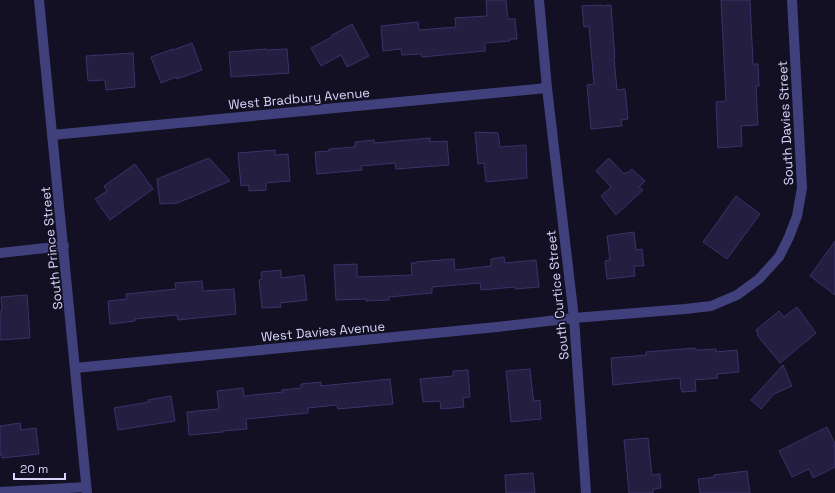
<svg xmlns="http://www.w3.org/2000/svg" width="835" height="493" viewBox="0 0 835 493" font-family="'Space Grotesk',sans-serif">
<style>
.building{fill:#241e41;stroke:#3b326a}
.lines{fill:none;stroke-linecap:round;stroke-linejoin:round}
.minor{stroke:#40407c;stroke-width:10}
.labels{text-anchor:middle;stroke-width:3.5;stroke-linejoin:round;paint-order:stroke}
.street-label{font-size:13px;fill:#d8d5fb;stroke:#121022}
</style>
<rect width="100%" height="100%" fill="#121022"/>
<!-- building -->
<g class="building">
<path d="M 486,0 L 506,0 L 508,19 L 515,19 L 517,39 L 510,39 L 510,41 L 485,43 L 485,51 L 422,57 L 421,54 L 402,55 L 401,49 L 383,51 L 381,26 L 418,22 L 419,30 L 456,27 L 455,18 L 487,16 Z"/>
<path d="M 721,0 L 750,0 L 753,64 L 758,64 L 759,86 L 756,86 L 758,125 L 741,126 L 742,146 L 718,148 L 716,102 L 726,101 Z"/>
<path d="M 601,5 L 601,6 L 611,5 L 615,58 L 614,58 L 617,90 L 625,89 L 628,119 L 621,120 L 622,126 L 591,129 L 587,85 L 594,84 L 589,26 L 584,27 L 582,6 Z"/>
<path d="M 352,24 L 369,56 L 347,67 L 341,55 L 321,66 L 311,48 L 332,37 L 332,35 Z"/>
<path d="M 192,43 L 202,70 L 177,79 L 176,77 L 161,83 L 151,57 L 173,49 L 173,50 Z"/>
<path d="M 266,49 L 266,50 L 287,49 L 289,73 L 231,77 L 229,52 Z"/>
<path d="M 133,53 L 135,87 L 106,90 L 105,80 L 88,81 L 86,56 Z"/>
<path d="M 475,132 L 498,133 L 500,147 L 526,145 L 527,178 L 486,182 L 484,163 L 478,164 Z"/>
<path d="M 430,138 L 430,142 L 447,141 L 449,165 L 396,169 L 395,163 L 361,166 L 362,170 L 317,174 L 315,152 L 329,151 L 329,149 L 355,147 L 355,142 L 374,140 L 374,143 Z"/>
<path d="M 275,150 L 275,155 L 288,154 L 290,181 L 266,183 L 266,190 L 249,191 L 249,185 L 241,186 L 238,153 Z"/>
<path d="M 209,158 L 230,181 L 175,204 L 175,203 L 160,204 L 157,179 Z"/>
<path d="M 609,158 L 624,174 L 626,172 L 627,173 L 632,169 L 645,181 L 639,187 L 643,190 L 616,215 L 601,196 L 611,187 L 596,171 Z"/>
<path d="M 135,164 L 153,189 L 110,220 L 95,199 L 107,191 L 104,186 Z"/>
<path d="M 736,196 L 760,214 L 727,259 L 703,242 Z"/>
<path d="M 634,232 L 636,250 L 642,249 L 644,266 L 634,266 L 635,276 L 607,279 L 605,261 L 610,260 L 607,236 Z"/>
<path d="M 835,241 L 835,295 L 810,276 Z"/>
<path d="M 504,257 L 505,263 L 536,260 L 539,287 L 515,289 L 515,287 L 481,290 L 480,283 L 432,287 L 432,293 L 389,297 L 389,300 L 366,301 L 366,299 L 336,300 L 334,265 L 357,264 L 357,277 L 412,275 L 411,263 L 416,263 L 416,262 L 454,259 L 455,270 L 491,266 L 491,259 Z"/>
<path d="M 281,270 L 281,278 L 304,275 L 307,300 L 280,303 L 281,307 L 262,308 L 259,280 L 262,279 L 261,272 Z"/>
<path d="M 202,281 L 203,291 L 234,289 L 236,314 L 178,320 L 177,315 L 135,319 L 135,321 L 110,324 L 108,301 L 127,299 L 126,294 L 176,289 L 175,283 Z"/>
<path d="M 27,295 L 30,338 L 0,340 L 0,315 L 1,315 L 1,310 L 2,310 L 1,297 Z"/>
<path d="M 797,307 L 816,333 L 780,363 L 757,335 L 758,334 L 756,330 L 779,311 L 784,317 Z"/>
<path d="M 695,348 L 696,350 L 716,349 L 716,352 L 737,350 L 739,372 L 717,374 L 718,378 L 695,380 L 696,391 L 682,392 L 682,389 L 681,389 L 680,378 L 613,385 L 611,358 L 646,355 L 646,352 Z"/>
<path d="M 783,365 L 792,386 L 774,394 L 761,409 L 751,400 Z"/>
<path d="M 530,369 L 533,396 L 534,401 L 540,400 L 541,419 L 511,422 L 506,371 Z"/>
<path d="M 468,370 L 470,397 L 463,398 L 464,407 L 441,409 L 440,401 L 423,402 L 420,379 L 453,376 L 453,371 Z"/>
<path d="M 390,379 L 393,404 L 338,409 L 337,405 L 308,408 L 308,413 L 246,419 L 247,429 L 223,431 L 223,432 L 189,435 L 187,412 L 219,409 L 217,391 L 243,388 L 244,396 L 283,392 L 282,390 L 301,388 L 301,384 L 321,382 L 321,386 Z"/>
<path d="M 171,396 L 175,421 L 118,430 L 114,408 L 149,402 L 148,400 Z"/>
<path d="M 20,423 L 21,430 L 36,428 L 39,454 L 2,458 L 2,455 L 0,455 L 0,426 Z"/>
<path d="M 827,427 L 835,444 L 835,467 L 813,478 L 809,469 L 792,477 L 779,451 Z"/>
<path d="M 648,438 L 652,475 L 660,474 L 661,488 L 653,489 L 653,493 L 629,493 L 624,440 Z"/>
<path d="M 747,471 L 750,493 L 700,493 L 698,479 L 714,477 L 714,475 Z"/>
<path d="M 533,473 L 535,493 L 506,493 L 505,475 Z"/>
</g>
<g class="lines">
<!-- minor -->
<g class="minor">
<path d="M 39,0 L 87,493"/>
<path d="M 539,0 L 547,88 L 574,318 L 586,493"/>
<path d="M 52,135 L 547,88"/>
<path d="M 0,253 L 64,246"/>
<path d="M 75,368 L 497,327 L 574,318 L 685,309 L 711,306 L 737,295 L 759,279 L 779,257 L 789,237 L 797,216 L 802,188 L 792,0"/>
<path d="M 0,492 L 86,487"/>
</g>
</g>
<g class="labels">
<!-- street labels -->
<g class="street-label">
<text transform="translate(299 98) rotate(-5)" y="5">West Bradbury Avenue</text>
<text transform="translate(785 123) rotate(-93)" y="5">South Davies Street</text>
<text transform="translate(51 248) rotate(-96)" y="5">South Prince Street</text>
<text transform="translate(557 295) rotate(-96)" y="5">South Curtice Street</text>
<text transform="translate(323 331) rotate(-5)" y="5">West Davies Avenue</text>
</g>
</g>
<!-- scale -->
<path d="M14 473v6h51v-6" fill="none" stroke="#d8d5fb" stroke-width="2"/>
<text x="20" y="473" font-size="12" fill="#d8d5fb" stroke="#121022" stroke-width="3" paint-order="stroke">20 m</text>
</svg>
